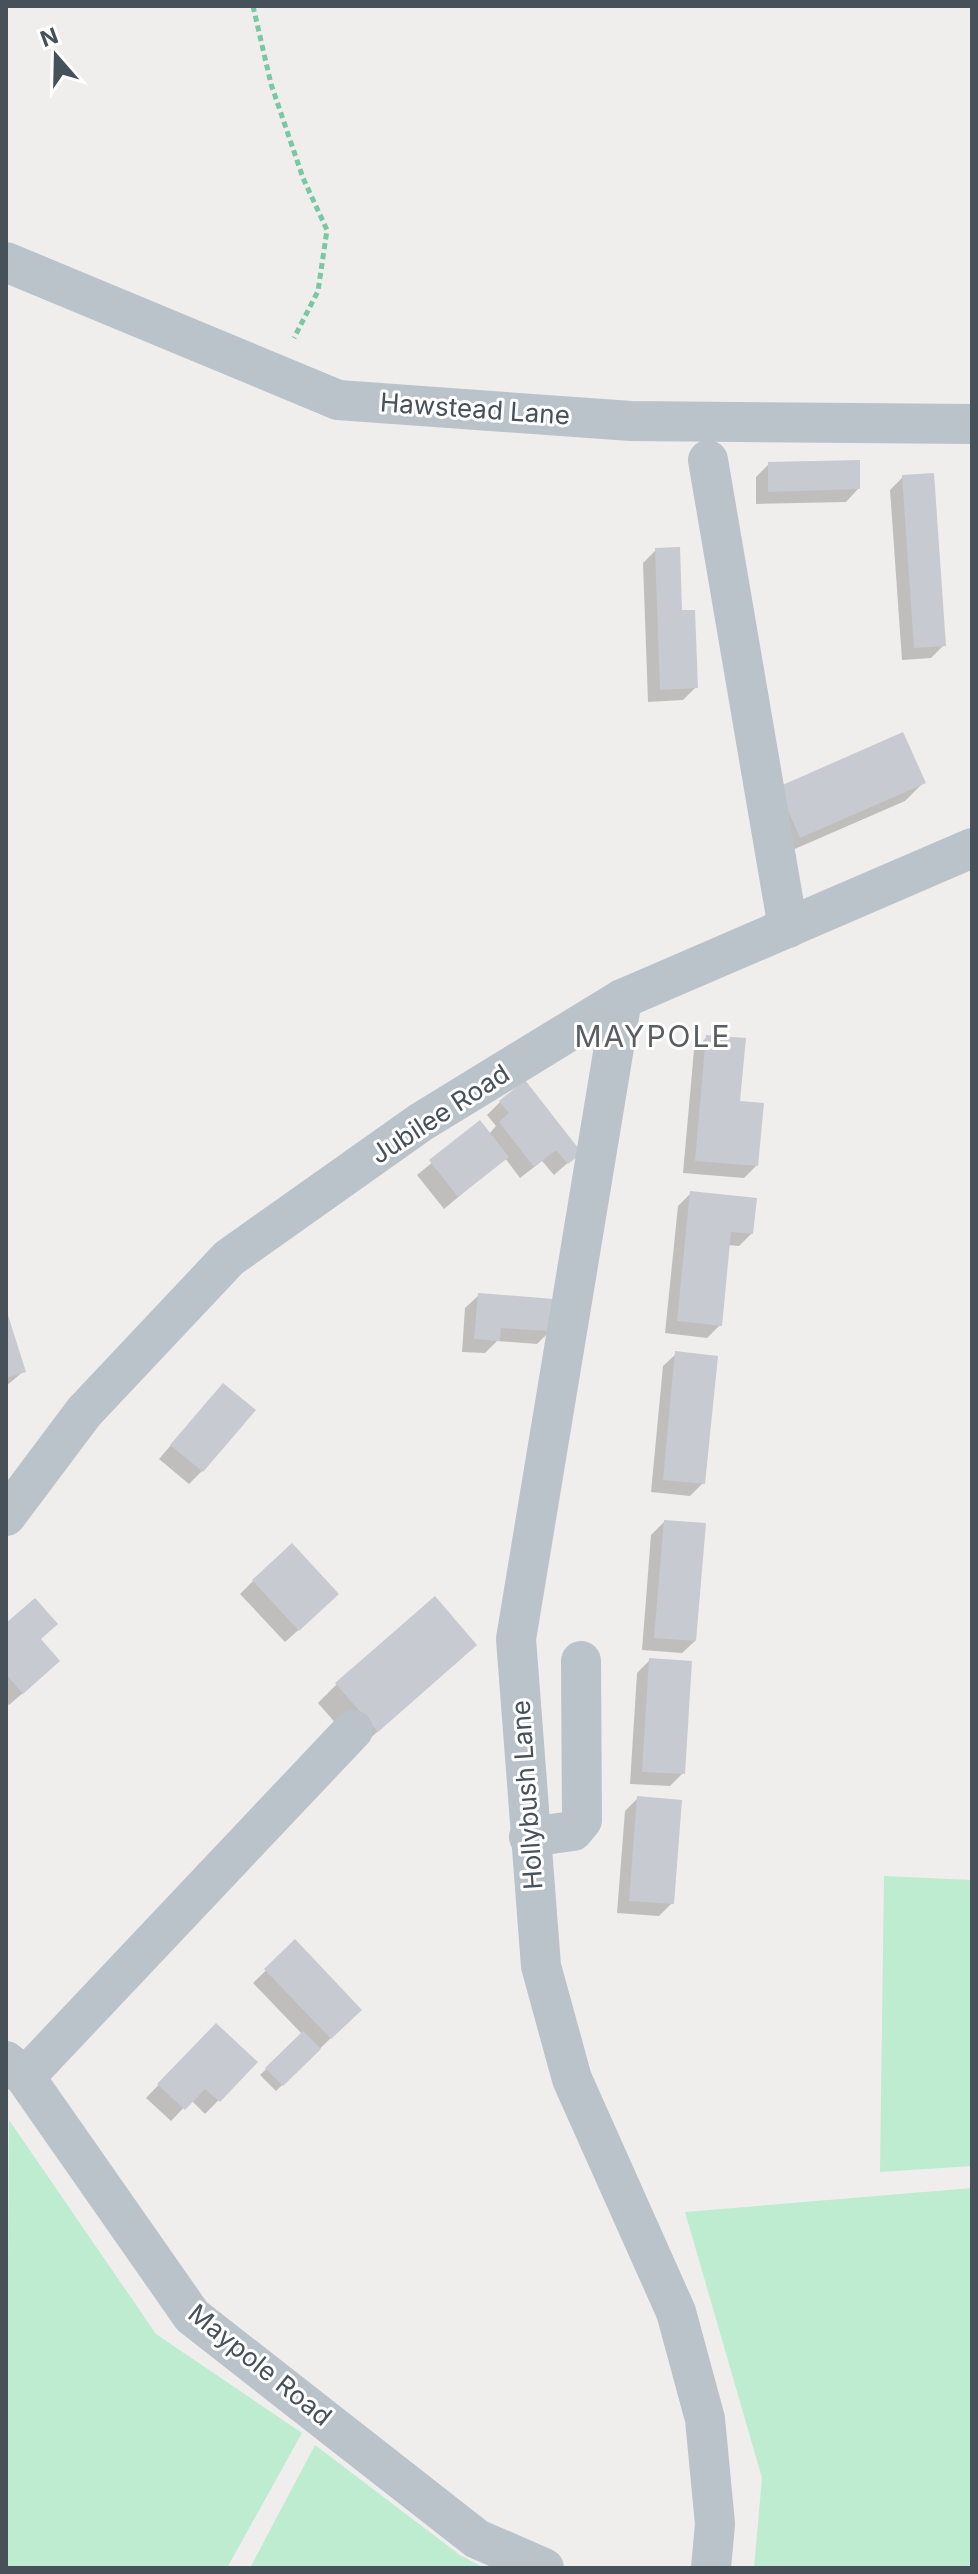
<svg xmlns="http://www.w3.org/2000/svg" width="978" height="2574" viewBox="0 0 978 2574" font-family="Inter,sans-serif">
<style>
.green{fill:#beecd0}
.shadow{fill:#0003}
.building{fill:#c7cad0}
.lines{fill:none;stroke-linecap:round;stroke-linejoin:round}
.path{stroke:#78c8a1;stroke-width:5;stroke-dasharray:6 4;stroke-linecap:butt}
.minor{stroke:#bac2ca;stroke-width:40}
.labels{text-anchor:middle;stroke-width:6;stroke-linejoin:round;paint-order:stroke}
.street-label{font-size:26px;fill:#47515a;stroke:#fff}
.quarter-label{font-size:30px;letter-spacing:2px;fill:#5a5e62;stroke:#fff}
</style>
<rect width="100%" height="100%" fill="#f0eded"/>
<!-- green -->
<g class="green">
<path d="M 884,1876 L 972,1880 L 972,2166 L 880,2172 Z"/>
<path d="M 9,2120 L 156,2334 L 302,2433 L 227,2568 L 6,2568 Z"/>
<path d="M 972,2188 L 972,2568 L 754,2568 L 762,2478 L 685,2212 Z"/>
<path d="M 315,2445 L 460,2555 L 484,2568 L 250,2568 Z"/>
</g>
<!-- shadow -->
<g class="shadow">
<path d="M 769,464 L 858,489 L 846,502 L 756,504 L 756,477 Z"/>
<path d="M 903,477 L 944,645 L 931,658 L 902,660 L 890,490 Z"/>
<path d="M 656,550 L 680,612 L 696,687 L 683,700 L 648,702 L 643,563 Z"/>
<path d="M 923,783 L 905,801 L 781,855 L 761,807 Z"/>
<path d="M 707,1037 L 738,1103 L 757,1165 L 744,1178 L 683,1173 L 694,1050 Z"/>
<path d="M 500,1102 L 580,1152 L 554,1175 L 542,1161 L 520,1178 L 505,1158 L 444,1209 L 417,1175 L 480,1123 L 489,1134 L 496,1126 L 487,1115 Z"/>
<path d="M 691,1193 L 752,1233 L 739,1246 L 728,1245 L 720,1325 L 707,1338 L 665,1333 L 678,1206 Z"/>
<path d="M 478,1296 L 550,1331 L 537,1344 L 497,1341 L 485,1353 L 462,1352 L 465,1308 Z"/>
<path d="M 6,1313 L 24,1371 L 6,1386 Z"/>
<path d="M 676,1354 L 703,1483 L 690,1496 L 651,1492 L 663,1366 Z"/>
<path d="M 223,1385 L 202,1471 L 189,1484 L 159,1459 Z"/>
<path d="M 664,1522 L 695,1641 L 682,1653 L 642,1650 L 651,1535 Z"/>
<path d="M 253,1581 L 324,1607 L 285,1642 L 240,1594 Z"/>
<path d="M 6,1625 L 39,1640 L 45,1674 L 9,1705 L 6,1702 Z"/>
<path d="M 475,1645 L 358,1749 L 318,1703 L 337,1684 Z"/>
<path d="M 650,1660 L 683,1773 L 670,1786 L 630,1784 L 637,1673 Z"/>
<path d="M 638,1798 L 672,1903 L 659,1916 L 617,1913 L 625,1811 Z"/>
<path d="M 295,1942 L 360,2010 L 276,2091 L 260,2075 L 302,2034 L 253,1983 Z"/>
<path d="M 216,2025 L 255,2063 L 205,2114 L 191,2100 L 171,2121 L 146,2098 Z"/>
</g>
<!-- building -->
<g class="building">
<path d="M 860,460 L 860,489 L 768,492 L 768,462 Z"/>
<path d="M 934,473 L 946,646 L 914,648 L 902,475 Z"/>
<path d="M 680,547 L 682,610 L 695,610 L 698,688 L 660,690 L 655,548 Z"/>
<path d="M 903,732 L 926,783 L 800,838 L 778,787 Z"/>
<path d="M 706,1035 L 746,1038 L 740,1101 L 764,1103 L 758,1166 L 695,1161 Z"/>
<path d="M 525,1080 L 582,1153 L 568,1164 L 556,1150 L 534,1167 L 499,1122 L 509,1113 L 499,1101 Z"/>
<path d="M 480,1120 L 509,1157 L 458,1197 L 429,1160 Z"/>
<path d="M 690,1191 L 757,1198 L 753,1234 L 731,1232 L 722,1326 L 677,1321 Z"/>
<path d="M 478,1293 L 554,1299 L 552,1331 L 501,1328 L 500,1341 L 474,1339 Z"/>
<path d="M 6,1309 L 26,1372 L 6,1378 Z"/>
<path d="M 675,1351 L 718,1356 L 705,1484 L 663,1480 Z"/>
<path d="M 223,1383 L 256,1410 L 203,1472 L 170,1445 Z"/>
<path d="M 664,1520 L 706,1523 L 696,1641 L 654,1638 Z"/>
<path d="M 292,1543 L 339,1594 L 299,1631 L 252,1580 Z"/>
<path d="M 435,1596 L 477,1645 L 378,1732 L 335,1683 Z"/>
<path d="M 35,1598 L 58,1624 L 41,1639 L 60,1661 L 23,1694 L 6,1674 L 6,1623 Z"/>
<path d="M 649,1658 L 692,1661 L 685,1774 L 642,1772 Z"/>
<path d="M 637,1796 L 682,1800 L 674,1904 L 629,1901 Z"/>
<path d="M 295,1939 L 362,2010 L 331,2039 L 264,1969 Z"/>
<path d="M 216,2023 L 258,2062 L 220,2102 L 205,2089 L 185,2110 L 157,2084 Z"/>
<path d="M 303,2031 L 321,2049 L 283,2086 L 265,2068 Z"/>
</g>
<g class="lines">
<!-- path -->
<path class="path" d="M 253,6 L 271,84 L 303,178 L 327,230 L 318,291 L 294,338"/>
<!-- minor -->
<g class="minor">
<path d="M 6,262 L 338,400 L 631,421 L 972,424"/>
<path d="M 708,460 L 788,928"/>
<path d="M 622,999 L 516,1639 L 541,1966 L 572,2079 L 676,2312 L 705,2419 L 715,2524 L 711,2568"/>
<path d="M 6,1516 L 84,1412 L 229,1258 L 421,1122 L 622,999 L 972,848"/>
<path d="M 529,1837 L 573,1831 L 582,1820 L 581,1661"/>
<path d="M 6,2061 L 25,2077 L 192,2316 L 477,2539 L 544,2568"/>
<path d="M 25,2077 L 353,1730"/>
</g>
</g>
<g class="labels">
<!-- street labels -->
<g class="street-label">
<text transform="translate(475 409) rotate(4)" y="9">Hawstead Lane</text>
<text transform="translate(440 1114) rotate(-33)" y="9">Jubilee Road</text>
<text transform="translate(527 1795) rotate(-94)" y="9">Hollybush Lane</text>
<text transform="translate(260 2365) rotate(39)" y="9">Maypole Road</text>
</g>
<!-- quarter labels -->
<g class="quarter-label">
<text x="653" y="1047">MAYPOLE</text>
</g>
</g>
<!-- border -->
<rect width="978" height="2574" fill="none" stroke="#47515a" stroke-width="16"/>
<!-- north arrow -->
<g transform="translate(56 56) rotate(340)" stroke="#ffffff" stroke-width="6" paint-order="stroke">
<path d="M0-6L14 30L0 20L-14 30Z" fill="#47515a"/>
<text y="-12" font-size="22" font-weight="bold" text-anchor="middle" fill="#47515a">N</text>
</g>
</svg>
